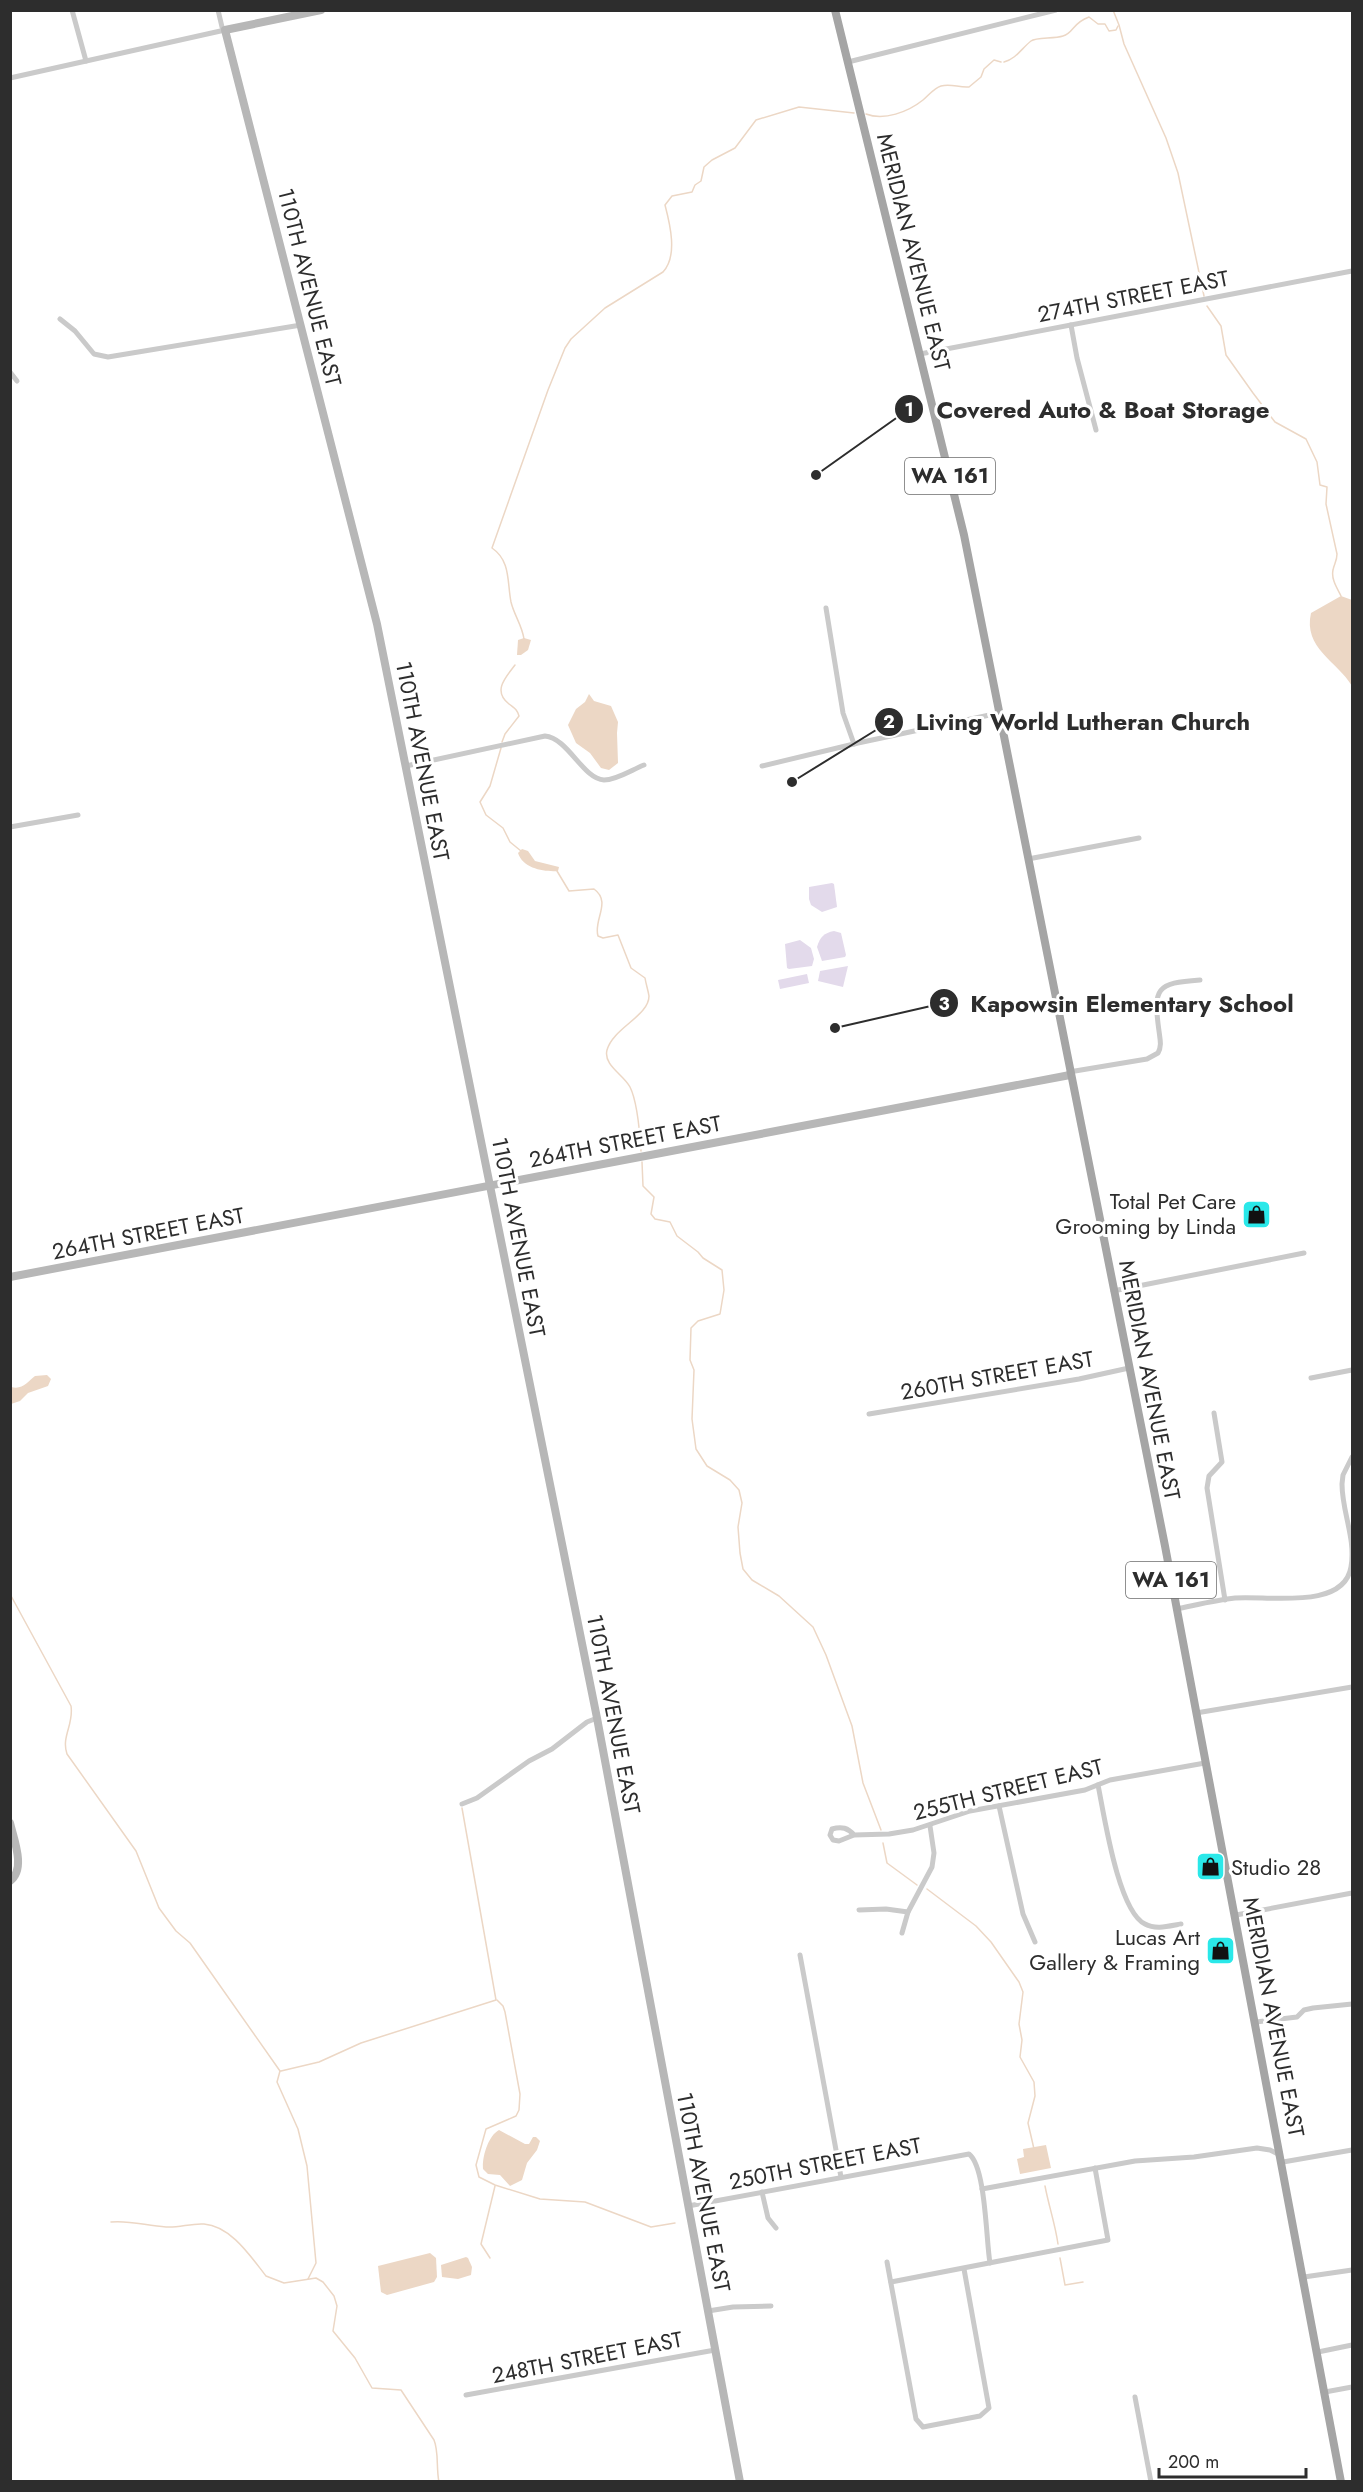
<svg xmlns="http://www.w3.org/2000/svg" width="1363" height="2492" viewBox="0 0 1363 2492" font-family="Jost,sans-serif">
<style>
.green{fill:#e3daeb}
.water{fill:#ecd7c5}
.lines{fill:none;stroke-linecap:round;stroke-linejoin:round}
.stream{stroke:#ecd7c5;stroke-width:1.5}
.street{stroke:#cacaca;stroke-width:5}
.secondary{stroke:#b7b7b7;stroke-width:8}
.primary{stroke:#a5a5a5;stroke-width:8}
.labels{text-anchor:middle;stroke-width:6;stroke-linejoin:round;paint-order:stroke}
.shield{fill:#fff;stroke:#6c6c6c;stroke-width:1.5}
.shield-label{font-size:21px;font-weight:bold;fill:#2d2d2d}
.street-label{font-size:22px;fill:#2d2d2d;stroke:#fff}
.poi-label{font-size:22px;fill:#2d2d2d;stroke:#fff;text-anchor:end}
.leader{fill:none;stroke:#2d2d2d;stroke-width:2}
.callout-dot{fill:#2d2d2d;stroke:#fff;stroke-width:2}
.mark-label{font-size:18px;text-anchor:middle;font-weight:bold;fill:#fff}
.callout-label{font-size:24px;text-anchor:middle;font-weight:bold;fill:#2d2d2d;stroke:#fff;stroke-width:6;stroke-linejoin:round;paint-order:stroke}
</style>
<rect width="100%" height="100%" fill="#fff"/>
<!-- green -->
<g class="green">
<path d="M 832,883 L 834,884 L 837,907 L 822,912 L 811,905 L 809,899 L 809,887 Z"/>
<path d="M 834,931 L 841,933 L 846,955 L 845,957 L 822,961 L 817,947 C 820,937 824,933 834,931 Z"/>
<path d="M 800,940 L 811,948 L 814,959 L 812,966 L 789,969 L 787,968 L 785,944 Z"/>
<path d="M 848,966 L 843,987 L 818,981 L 820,971 Z"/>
<path d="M 807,974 L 809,983 L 780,989 L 778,980 Z"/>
</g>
<!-- water -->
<g class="water">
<path d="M 1341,596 L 1352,600 L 1352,686 C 1337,661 1303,648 1311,613 Z"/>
<path d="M 524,638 L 531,640 L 528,650 L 521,655 L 517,655 L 518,640 Z"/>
<path d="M 589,694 L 594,701 L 611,706 L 618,722 L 617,733 L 618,763 L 609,770 L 601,768 L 590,753 L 576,743 L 568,725 L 576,709 L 585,702 Z"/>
<path d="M 522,849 L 528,851 L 535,861 L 559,867 L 558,871 C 545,872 523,869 518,853 Z"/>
<path d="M 47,1375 L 51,1379 L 48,1386 L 28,1393 L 20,1401 L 11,1404 L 11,1387 C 23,1390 27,1382 35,1376 Z"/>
<path d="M 499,2130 L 525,2144 L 529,2144 L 533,2137 L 536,2137 L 540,2141 L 537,2150 L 527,2163 L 522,2180 L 510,2186 L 500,2175 L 488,2174 L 483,2169 C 482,2157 488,2136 499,2130 Z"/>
<path d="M 1046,2145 L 1051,2168 L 1020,2174 L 1017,2159 L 1024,2157 L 1023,2149 Z"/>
<path d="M 430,2253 L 436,2258 L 437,2277 L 434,2282 L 387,2295 L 381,2292 L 378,2266 Z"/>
<path d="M 466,2257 L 468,2258 L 472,2267 L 471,2275 L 458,2279 L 442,2277 L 441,2265 Z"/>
</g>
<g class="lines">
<!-- stream -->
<g class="stream">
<path d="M 1113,10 L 1119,25 L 1124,44 L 1166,138 L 1178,173 L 1204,296"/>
<path d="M 1004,62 C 1016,59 1022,48 1031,41 C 1036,37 1054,39 1063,36 C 1074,33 1072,23 1089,17 L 1098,24 L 1105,24 L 1109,31 L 1116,30 L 1118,26"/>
<path d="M 866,114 C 884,121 908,112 923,100 C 928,96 934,88 941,86 C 951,83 959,88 969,87 L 981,77 L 984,69 L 994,60 L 1001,62"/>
<path d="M 1207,306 L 1221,326 L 1226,355 L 1253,393 L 1275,422 L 1306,439 L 1317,462 L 1320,485 L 1327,487 L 1326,504 L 1337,554 C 1337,561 1334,564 1333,570 C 1331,579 1337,588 1341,596"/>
<path d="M 524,639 C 522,625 514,615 511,602 C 507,582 511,561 492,548 L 548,390 L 565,348 L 571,339 L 605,308 L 663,272 C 678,256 670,224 665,205 L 672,196 L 692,192 L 695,185 L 701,181 L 704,167 L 712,160 L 735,148 L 756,120 L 799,107 L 854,113"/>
<path d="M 502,742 L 505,734 L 519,716 C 517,709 514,708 509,704 C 492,691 506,677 515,665"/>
<path d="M 501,748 L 490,786 L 480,802 L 486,815 L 503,828 L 510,842 L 521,851"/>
<path d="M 557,871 L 569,891 L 594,889 C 612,902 593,920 598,936 L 603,938 L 618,935 L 631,968 L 645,978 C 646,984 648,990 649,996 C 649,1016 613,1028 607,1050 C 603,1065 624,1075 630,1087 C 637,1101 640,1135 641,1151"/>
<path d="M 642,1162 L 643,1186 L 654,1197 L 651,1214 L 655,1219 L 670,1222 L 677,1236 L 698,1252 L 703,1258 L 722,1270 L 724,1290 L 720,1314 L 698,1321 L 691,1328 L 690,1360 L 694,1370 L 692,1419 L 696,1449 L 707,1466 L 730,1480 L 739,1490 L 742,1503 L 738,1527 L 740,1553 L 743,1569 L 752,1580 L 779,1596 L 813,1627 L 826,1655 L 852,1726 L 863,1783 L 881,1830"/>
<path d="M 10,1594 L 71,1706 C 74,1724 61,1737 67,1754 L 136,1851 L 159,1908 L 176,1931 L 190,1943 L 280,2071"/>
<path d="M 883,1843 L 887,1863 L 917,1885"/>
<path d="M 927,1889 L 976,1926 L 991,1942 L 1019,1982 L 1023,1992 L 1019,2024 L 1022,2040 L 1020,2057 L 1034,2082 L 1035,2096 L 1028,2123 L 1034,2149"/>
<path d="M 497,2000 L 503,2006 L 505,2012 L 520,2094 L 519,2110 L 516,2116 L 486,2129 L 476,2165 L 479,2177 L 495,2185 L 540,2199 L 585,2202 L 651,2227 L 675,2223"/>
<path d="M 280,2071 L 277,2082 L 298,2129 L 307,2166 L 316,2263 L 308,2279"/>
<path d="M 281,2071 L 319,2062 L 361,2043 L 496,2000 L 462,1808"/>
<path d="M 1045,2186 C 1049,2207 1055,2223 1058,2244"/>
<path d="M 111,2222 C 130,2220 147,2226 166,2227 C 179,2228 191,2223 204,2224 C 231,2226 251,2257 266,2276 L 284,2283 L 316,2278 L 323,2282 L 334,2296 L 337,2306 L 333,2331 L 355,2358 L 372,2388 L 401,2390 L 434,2440 C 439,2452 436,2468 439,2482"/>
<path d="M 490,2258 L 481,2244 L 495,2186"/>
<path d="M 1060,2258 L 1065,2285 L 1083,2282"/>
</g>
<!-- street -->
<g class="street">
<path d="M 72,10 L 86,61"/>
<path d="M 848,62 L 1056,10"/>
<path d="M 10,78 L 225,30 L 222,27 L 218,10"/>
<path d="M 60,319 L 75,331 L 94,354 L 108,357 L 301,325"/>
<path d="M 1071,325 L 1077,358 L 1096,430"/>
<path d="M 920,354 L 1352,271"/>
<path d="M 10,372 L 17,381"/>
<path d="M 826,608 L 843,713 L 854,744"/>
<path d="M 406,766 L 545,736 C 568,738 583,779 604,780 C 617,780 633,769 644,765"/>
<path d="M 762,766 L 858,743 L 999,713"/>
<path d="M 10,827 L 78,815"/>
<path d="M 1028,859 L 1139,838"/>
<path d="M 1069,1072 L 1147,1059 L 1158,1053 C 1162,1046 1160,1039 1159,1031 C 1153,988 1156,983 1200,980"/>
<path d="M 1113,1291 L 1304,1253"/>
<path d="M 1311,1378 L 1352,1370"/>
<path d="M 1214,1413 L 1222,1462 L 1209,1476 L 1207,1488 L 1225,1600"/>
<path d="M 869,1414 L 1079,1379 L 1129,1368"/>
<path d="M 1176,1609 C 1196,1605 1216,1600 1235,1598 C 1265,1595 1344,1611 1351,1567 C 1356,1539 1342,1512 1342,1484 L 1343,1475 L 1352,1457"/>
<path d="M 1196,1713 L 1352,1687"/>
<path d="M 1098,1785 C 1104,1814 1118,1911 1145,1924 C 1156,1930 1169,1926 1181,1924"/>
<path d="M 462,1804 L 477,1798 L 529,1761 L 552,1749 L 587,1722 L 597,1718"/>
<path d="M 999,1806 L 1023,1914 L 1035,1942"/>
<path d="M 854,1835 C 848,1828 842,1826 832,1829 L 830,1835 L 833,1840 L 839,1841 L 854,1835 L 889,1834 L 913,1830 L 970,1811 L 1085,1790 L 1110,1780 L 1205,1763"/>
<path d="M 859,1910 L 886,1909 L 908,1912"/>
<path d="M 1236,1915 L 1352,1893"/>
<path d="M 902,1933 L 908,1912 L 932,1867 L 934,1853 L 930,1826"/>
<path d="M 800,1955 L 841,2177"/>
<path d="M 1256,2022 L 1297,2017 L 1304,2010 L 1313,2008 L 1352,2004"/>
<path d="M 1283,2162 L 1352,2150"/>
<path d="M 982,2189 L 1135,2161 L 1194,2157 L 1257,2148 L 1270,2150 L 1278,2154"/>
<path d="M 762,2192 L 768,2218 L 776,2228"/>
<path d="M 688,2206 L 969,2154 C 986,2167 986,2241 990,2263"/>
<path d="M 887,2262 L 916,2419 L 923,2427 L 980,2416 L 989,2408 L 964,2269"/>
<path d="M 1304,2277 L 1352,2270"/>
<path d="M 891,2282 L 1108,2240 L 1095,2168"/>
<path d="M 708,2311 L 733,2307 L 771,2306"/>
<path d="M 1318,2352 L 1352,2345"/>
<path d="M 1325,2392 L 1352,2387"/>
<path d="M 466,2395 L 715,2350"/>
<path d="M 1135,2397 L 1151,2482"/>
</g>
<!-- secondary -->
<g class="secondary">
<path d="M 321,10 L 225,30 L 377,624 L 597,1718 L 740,2482"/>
<path d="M 10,1277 L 1070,1075"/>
<path d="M 10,1823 C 14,1840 26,1869 10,1881"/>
</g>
<!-- primary -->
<path class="primary" d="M 835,10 L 964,535 L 1165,1546 L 1341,2482"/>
</g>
<!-- icons -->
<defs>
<symbol id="shop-square" viewBox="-11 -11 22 22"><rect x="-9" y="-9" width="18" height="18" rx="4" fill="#2ae8e9" stroke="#fff"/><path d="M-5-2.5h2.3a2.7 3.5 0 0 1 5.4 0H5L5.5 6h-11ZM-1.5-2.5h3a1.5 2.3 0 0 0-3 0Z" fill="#111"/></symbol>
</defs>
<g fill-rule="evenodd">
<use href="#shop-square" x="1240" y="1198" width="33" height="33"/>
<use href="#shop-square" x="1194" y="1850" width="33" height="33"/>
<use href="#shop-square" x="1204" y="1934" width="33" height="33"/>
</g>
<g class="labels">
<!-- shield labels -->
<g class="shield">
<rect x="905" y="458" width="90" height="36" rx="4.5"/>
<rect x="1126" y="1562" width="90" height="36" rx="4.5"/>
</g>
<g class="shield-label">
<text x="950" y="483">WA 161</text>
<text x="1171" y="1587">WA 161</text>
</g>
<!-- street labels -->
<g class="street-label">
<text transform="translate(914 252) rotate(76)" y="8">MERIDIAN AVENUE EAST</text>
<text transform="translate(310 287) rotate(76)" y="8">110TH AVENUE EAST</text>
<text transform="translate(1133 296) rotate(-11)" y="8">274TH STREET EAST</text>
<text transform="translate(423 761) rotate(79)" y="8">110TH AVENUE EAST</text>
<text transform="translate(625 1141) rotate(-11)" y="8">264TH STREET EAST</text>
<text transform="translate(148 1233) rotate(-11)" y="8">264TH STREET EAST</text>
<text transform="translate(519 1237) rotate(79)" y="8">110TH AVENUE EAST</text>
<text transform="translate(997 1375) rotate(-10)" y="8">260TH STREET EAST</text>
<text transform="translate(1150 1380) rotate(79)" y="8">MERIDIAN AVENUE EAST</text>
<text transform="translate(614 1714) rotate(79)" y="8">110TH AVENUE EAST</text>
<text transform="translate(1008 1789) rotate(-14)" y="8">255TH STREET EAST</text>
<text transform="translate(1274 2017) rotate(79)" y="8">MERIDIAN AVENUE EAST</text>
<text transform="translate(825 2163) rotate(-11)" y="8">250TH STREET EAST</text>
<text transform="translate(704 2192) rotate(79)" y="8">110TH AVENUE EAST</text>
<text transform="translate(587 2357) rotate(-11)" y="8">248TH STREET EAST</text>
</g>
<!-- poi labels -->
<g class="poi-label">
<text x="1236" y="1209">Total Pet Care<tspan x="1236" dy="25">Grooming by Linda</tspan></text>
<text x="1231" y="1875" text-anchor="start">Studio 28</text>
<text x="1200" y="1945">Lucas Art<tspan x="1200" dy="25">Gallery &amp; Framing</tspan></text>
</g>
</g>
<!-- callouts -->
<path class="leader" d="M816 475L909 409M792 782L889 722M835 1028L944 1003"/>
<g class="callout-dot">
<circle cx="816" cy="475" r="6"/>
<circle cx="792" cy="782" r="6"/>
<circle cx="835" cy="1028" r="6"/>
<circle cx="909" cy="409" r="15"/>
<circle cx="889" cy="722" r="15"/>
<circle cx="944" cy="1003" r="15"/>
</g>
<g class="mark-label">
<text x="909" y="416">1</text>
<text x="889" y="728">2</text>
<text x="944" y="1010">3</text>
</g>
<g class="callout-label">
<text x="1103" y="418">Covered Auto &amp; Boat Storage</text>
<text x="1083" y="730">Living World Lutheran Church</text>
<text x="1132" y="1012">Kapowsin Elementary School</text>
</g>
<!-- border -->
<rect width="1363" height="2492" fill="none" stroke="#2d2d2d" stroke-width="24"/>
<!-- scale -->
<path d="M1159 2468v9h147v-9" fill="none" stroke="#2d2d2d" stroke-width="3"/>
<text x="1168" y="2468" font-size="18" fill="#2d2d2d" stroke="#ffffff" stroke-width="4.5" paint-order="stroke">200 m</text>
</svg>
